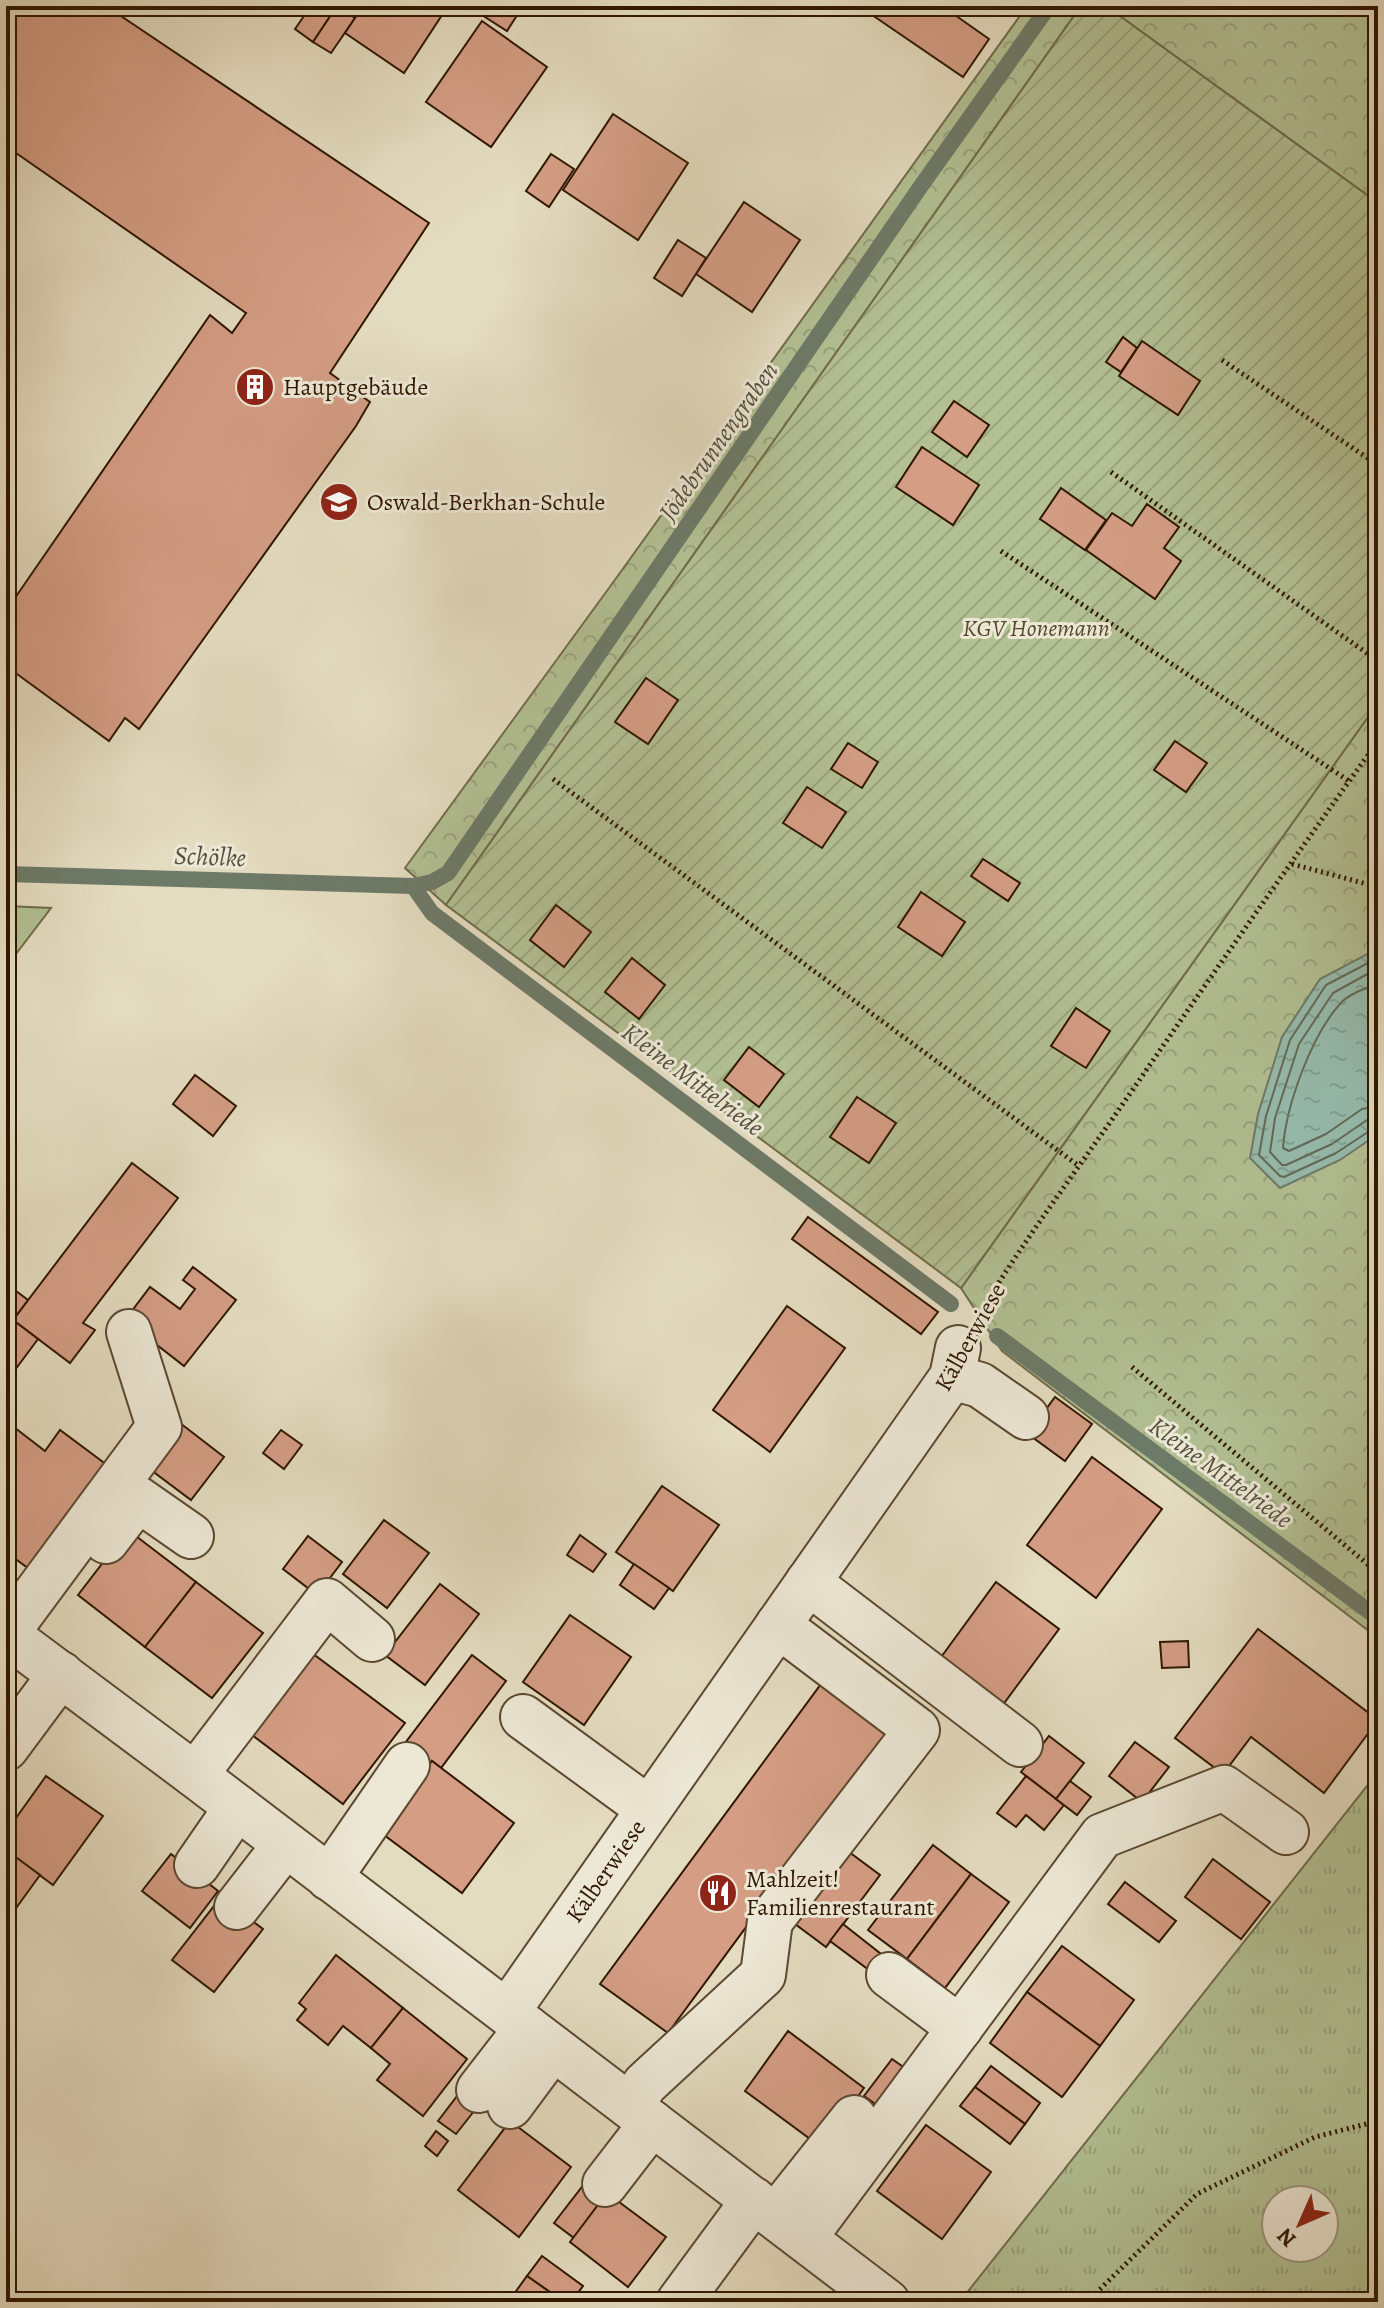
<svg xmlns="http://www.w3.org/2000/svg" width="1384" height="2308" viewBox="0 0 1384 2308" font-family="Alegreya,serif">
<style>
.grass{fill:#b2c093;stroke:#706c4a;stroke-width:2}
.forest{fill:url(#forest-crowns);stroke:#706c4a;stroke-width:2}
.park{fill:url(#park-tufts);stroke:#706c4a;stroke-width:2;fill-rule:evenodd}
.garden{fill:url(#garden-furrows);stroke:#706c4a;stroke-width:2}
.water{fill:url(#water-ripples);stroke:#6d7a68;stroke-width:2}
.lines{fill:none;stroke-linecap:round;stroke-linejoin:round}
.shore{stroke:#626a57;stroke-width:2}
.stream{stroke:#6d7a68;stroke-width:16}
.building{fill:#d49d84;stroke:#2f1700;stroke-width:2}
.minor-casing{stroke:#5c4830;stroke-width:48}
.path{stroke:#2f1700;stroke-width:5;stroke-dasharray:2 4;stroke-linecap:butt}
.minor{stroke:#ede8d6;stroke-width:44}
.labels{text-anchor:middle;stroke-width:6;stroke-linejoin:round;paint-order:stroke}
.poi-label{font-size:24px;fill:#2f1700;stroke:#ede8d6;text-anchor:start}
.park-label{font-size:24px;font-style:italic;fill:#564a2c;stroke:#ede8d6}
.street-label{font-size:24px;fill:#2f1700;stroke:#ede8d6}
.water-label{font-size:26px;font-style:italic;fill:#53513d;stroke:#ede8d6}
</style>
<defs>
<pattern id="forest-crowns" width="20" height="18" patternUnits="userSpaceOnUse" patternTransform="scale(2)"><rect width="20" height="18" fill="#b2c093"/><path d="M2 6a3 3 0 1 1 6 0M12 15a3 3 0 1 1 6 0" fill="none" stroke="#99a47d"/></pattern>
<pattern id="park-tufts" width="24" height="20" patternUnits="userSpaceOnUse" patternTransform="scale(2)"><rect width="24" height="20" fill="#b2c093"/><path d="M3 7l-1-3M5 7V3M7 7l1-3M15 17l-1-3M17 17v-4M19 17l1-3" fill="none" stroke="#99a47d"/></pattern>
<pattern id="garden-furrows" width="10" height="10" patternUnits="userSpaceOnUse" patternTransform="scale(2)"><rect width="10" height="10" fill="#b2c093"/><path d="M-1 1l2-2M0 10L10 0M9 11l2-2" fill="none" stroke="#99a47d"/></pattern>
<pattern id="water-ripples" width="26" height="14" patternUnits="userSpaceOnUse" patternTransform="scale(2)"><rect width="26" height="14" fill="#96bcae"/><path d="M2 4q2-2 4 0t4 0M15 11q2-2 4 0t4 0" fill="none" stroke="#82a194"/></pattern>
</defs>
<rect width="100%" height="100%" fill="#e4dcc0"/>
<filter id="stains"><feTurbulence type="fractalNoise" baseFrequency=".0025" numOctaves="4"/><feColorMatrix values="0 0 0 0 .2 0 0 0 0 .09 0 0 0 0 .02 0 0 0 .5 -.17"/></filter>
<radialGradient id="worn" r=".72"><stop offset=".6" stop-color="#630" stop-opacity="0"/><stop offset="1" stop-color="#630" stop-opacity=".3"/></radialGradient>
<!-- grass -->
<path class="grass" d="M 6,906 L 51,908 L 6,967 Z"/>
<!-- forest -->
<g class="forest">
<path d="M 1027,6 L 1081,6 L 446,905 L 405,868 L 617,577 Z"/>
<path d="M 1106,6 L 1378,6 L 1378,203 Z"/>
<path d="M 1378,703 L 1378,1638 L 1002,1351 L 961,1288 Z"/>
</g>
<!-- park -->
<path class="park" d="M 1378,1772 L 1378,2302 L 966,2302 L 962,2299 ZM 1276,2200 L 1324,2200 L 1324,2248 L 1276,2248 Z"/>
<!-- garden -->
<path class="garden" d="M 1081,6 L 1106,6 L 1378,203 L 1378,703 L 961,1288 L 446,905 Z"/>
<!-- water -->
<path class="water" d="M 1371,952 L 1378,955 L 1378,1134 L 1340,1160 L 1280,1188 L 1250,1158 L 1258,1114 L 1282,1037 L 1320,979 Z"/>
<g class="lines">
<!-- shore -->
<g class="shore">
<path d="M 1378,962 L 1370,962 L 1326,985 L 1290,1040 L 1266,1116 L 1259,1155 L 1280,1176 L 1284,1177 L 1336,1153 L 1371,1130 L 1378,1128"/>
<path d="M 1378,972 L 1371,972 L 1333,993 L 1299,1044 L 1275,1118 L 1270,1152 L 1282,1165 L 1286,1165 L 1332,1144 L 1367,1120 L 1378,1118"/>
<path d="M 1378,984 C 1367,987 1347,995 1340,1004 C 1311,1036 1286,1106 1283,1148 L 1289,1151 L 1326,1134 L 1362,1109 L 1378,1106"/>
</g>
<!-- stream -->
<g class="stream">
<path d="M 6,874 L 413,886 L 432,882 L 448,873 L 921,186 L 1049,6"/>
<path d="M 413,886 L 432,913 L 951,1304"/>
<path d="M 997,1336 L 1378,1618"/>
</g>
</g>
<!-- building -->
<g class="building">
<path d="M 6,6 L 106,6 L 429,223 L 330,373 L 370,402 L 356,426 L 139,729 L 125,718 L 109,741 L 6,666 L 6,645 L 10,638 L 6,635 L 6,611 L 210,315 L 232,333 L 246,313 L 6,146 Z"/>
<path d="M 311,6 L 337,6 L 313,42 L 295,29 Z"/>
<path d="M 337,6 L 355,18 L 331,53 L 313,42 Z"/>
<path d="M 363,6 L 435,6 L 444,12 L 404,73 L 345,33 Z"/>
<path d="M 476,6 L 523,6 L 507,31 L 474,10 Z"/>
<path d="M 859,6 L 942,6 L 989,39 L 963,77 Z"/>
<path d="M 482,21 L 547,67 L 491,147 L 426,102 Z"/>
<path d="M 613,114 L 688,163 L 638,240 L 563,190 Z"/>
<path d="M 551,154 L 574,169 L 549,207 L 526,191 Z"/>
<path d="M 744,202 L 800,240 L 752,312 L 696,274 Z"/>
<path d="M 678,240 L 706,258 L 682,296 L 654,278 Z"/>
<path d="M 1123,337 L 1137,348 L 1121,372 L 1106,362 Z"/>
<path d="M 1142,341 L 1200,381 L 1178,415 L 1119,376 Z"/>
<path d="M 954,401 L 989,425 L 967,457 L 932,432 Z"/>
<path d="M 922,447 L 979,485 L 953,525 L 896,487 Z"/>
<path d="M 1061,488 L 1106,520 L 1085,550 L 1040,519 Z"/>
<path d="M 1147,504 L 1179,527 L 1164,548 L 1181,561 L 1155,599 L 1086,550 L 1112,513 L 1132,526 Z"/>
<path d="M 646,678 L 678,700 L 648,744 L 615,722 Z"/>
<path d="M 1175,741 L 1207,763 L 1186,792 L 1154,770 Z"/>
<path d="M 848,743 L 878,762 L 862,788 L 831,769 Z"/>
<path d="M 807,787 L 846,812 L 822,848 L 783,823 Z"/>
<path d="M 983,859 L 1020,883 L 1008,901 L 971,876 Z"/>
<path d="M 921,892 L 965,922 L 942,956 L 898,927 Z"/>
<path d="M 556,905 L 591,932 L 564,967 L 530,940 Z"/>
<path d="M 632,958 L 665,985 L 639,1019 L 605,992 Z"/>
<path d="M 1076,1008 L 1110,1031 L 1086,1068 L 1051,1046 Z"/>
<path d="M 749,1047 L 784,1074 L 759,1107 L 724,1080 Z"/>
<path d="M 195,1075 L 236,1106 L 213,1136 L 173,1104 Z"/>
<path d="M 857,1097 L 896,1123 L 869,1163 L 830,1137 Z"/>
<path d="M 132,1163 L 178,1198 L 83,1323 L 95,1330 L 70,1363 L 13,1320 Z"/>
<path d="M 808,1217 L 938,1312 L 921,1334 L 792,1239 Z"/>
<path d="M 193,1267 L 236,1300 L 184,1366 L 125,1320 L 150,1287 L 180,1309 L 195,1289 L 183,1280 Z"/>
<path d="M 8,1285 L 28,1300 L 6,1329 L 6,1288 Z"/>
<path d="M 787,1306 L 845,1348 L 770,1452 L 713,1410 Z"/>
<path d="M 13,1320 L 38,1339 L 6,1382 L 6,1329 Z"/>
<path d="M 1055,1397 L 1092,1424 L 1065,1461 L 1028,1434 Z"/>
<path d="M 6,1421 L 45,1451 L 60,1430 L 111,1468 L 32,1571 L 6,1552 Z"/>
<path d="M 180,1423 L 224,1457 L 191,1500 L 147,1467 Z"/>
<path d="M 281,1430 L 302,1445 L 284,1469 L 263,1453 Z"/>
<path d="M 1092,1457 L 1162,1509 L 1096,1598 L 1027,1545 Z"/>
<path d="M 662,1486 L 719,1525 L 673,1591 L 616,1552 Z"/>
<path d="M 384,1520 L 429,1553 L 387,1608 L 343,1574 Z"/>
<path d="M 128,1530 L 196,1582 L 145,1647 L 78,1595 Z"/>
<path d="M 580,1535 L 606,1554 L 593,1572 L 567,1555 Z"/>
<path d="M 308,1536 L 342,1562 L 317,1595 L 283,1569 Z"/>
<path d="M 634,1564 L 669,1588 L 654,1609 L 620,1585 Z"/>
<path d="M 196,1582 L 263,1633 L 212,1698 L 145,1647 Z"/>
<path d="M 996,1582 L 1059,1629 L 1002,1706 L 939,1660 Z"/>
<path d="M 440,1584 L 479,1614 L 425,1685 L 385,1655 Z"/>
<path d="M 570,1615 L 631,1657 L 584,1725 L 523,1682 Z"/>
<path d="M 1258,1629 L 1378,1720 L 1324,1793 L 1251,1737 L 1223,1774 L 1175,1738 Z"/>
<path d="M 1188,1641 L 1189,1667 L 1162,1668 L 1160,1642 Z"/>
<path d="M 300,1644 L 405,1723 L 343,1804 L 239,1725 Z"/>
<path d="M 472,1655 L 506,1681 L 441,1768 L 432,1761 L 426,1770 L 399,1751 Z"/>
<path d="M 824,1680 L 892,1729 L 668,2033 L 600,1984 Z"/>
<path d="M 1049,1736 L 1084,1763 L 1056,1799 L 1021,1772 Z"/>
<path d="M 1135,1742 L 1169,1767 L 1142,1802 L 1109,1776 Z"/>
<path d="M 432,1761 L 514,1823 L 462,1893 L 380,1832 Z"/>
<path d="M 46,1776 L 103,1816 L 53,1885 L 6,1850 L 6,1832 Z"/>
<path d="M 1026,1776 L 1064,1805 L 1044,1830 L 1026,1815 L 1016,1827 L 997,1813 Z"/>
<path d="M 1070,1781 L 1091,1797 L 1077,1815 L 1056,1799 Z"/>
<path d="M 933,1845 L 971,1874 L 907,1959 L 868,1930 Z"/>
<path d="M 841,1846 L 880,1875 L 826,1947 L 787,1918 Z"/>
<path d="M 6,1850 L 40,1875 L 6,1922 Z"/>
<path d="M 171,1854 L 218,1891 L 190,1928 L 142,1891 Z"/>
<path d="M 1213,1859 L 1270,1902 L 1241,1939 L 1185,1897 Z"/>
<path d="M 971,1874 L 1009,1902 L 945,1988 L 907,1959 Z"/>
<path d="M 1125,1882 L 1176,1921 L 1159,1942 L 1108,1904 Z"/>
<path d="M 221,1897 L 263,1929 L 214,1992 L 172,1960 Z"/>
<path d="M 843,1924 L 881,1954 L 869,1970 L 830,1941 Z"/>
<path d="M 1062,1946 L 1134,2000 L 1100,2046 L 1027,1992 Z"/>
<path d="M 336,1955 L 403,2008 L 371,2048 L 343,2026 L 328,2045 L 297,2020 L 306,2009 L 299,2003 Z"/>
<path d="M 1027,1992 L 1100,2046 L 1062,2097 L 990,2043 Z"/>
<path d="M 403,2008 L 467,2059 L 423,2116 L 377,2080 L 390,2064 L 371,2048 Z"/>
<path d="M 788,2031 L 864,2088 L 821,2147 L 745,2091 Z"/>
<path d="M 892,2059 L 909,2071 L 881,2108 L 864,2096 Z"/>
<path d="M 991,2066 L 1040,2103 L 1025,2124 L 975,2087 Z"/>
<path d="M 464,2087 L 482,2101 L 456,2134 L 438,2121 Z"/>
<path d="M 975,2087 L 1025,2124 L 1010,2144 L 960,2106 Z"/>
<path d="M 510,2121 L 571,2167 L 519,2237 L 458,2190 Z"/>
<path d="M 926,2125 L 991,2172 L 942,2239 L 877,2191 Z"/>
<path d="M 436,2131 L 448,2141 L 437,2156 L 425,2146 Z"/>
<path d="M 588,2179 L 607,2193 L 574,2238 L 554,2223 Z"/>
<path d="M 607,2193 L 666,2237 L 628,2287 L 570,2242 Z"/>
<path d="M 542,2256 L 583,2286 L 571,2302 L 564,2302 L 527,2276 Z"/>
<path d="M 527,2276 L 564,2302 L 517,2302 L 511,2298 Z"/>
</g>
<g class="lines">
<defs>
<g id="minor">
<path d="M 952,1377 L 980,1385 L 1026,1417"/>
<path d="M 106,1541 L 138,1499 L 191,1536"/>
<path d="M 808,1582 L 1020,1744"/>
<path d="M 6,1634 L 195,1775 L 887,2302"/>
<path d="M 6,1634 L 159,1427 L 129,1332"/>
<path d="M 523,1717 L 649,1809"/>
<path d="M 6,1748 L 61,1674"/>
<path d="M 195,1775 L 327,1601 L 372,1639"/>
<path d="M 197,1865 L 237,1807"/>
<path d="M 329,1878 L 407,1765"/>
<path d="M 237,1907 L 285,1845"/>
<path d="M 889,1975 L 960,2028"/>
<path id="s1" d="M 507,2012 L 952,1377 L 958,1348"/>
<path d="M 479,2090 L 527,2028"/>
<path d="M 510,2106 L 553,2048"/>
<path d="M 630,2106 L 645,2084 L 763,1975 L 770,1921 L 917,1730 L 778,1625"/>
<path d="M 605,2184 L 652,2123"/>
<path d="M 776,2216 L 854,2118"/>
<path d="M 804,2238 L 1102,1836 L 1224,1788 L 1286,1832"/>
<path d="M 679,2302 L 754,2200"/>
</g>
</defs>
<!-- minor casing -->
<use href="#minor" class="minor-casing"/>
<!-- path -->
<g class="path">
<path d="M 1222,360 L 1378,465"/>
<path d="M 1111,472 L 1378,661"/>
<path d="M 1001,551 L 1349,781"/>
<path d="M 553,779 L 1079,1166"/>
<path d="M 1292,864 L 1378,887"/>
<path d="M 983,1308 C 1025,1239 1074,1174 1120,1108 C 1205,985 1291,862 1378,741"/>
<path d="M 1132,1367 L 1378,1573"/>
<path d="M 1087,2302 L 1197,2194 L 1315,2137 L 1378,2121"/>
</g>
<!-- minor -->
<use href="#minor" class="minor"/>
</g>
<!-- icons -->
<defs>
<symbol id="building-disc" viewBox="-11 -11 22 22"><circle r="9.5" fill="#8f2418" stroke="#ede8d6"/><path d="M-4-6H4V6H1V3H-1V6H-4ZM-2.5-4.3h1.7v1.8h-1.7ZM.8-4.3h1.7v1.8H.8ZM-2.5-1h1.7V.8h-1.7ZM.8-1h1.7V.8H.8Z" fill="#fff"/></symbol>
<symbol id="school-disc" viewBox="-11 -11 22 22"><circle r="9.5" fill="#8f2418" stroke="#ede8d6"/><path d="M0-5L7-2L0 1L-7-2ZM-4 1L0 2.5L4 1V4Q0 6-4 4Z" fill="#fff"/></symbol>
<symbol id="restaurant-disc" viewBox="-11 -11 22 22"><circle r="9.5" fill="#8f2418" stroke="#ede8d6"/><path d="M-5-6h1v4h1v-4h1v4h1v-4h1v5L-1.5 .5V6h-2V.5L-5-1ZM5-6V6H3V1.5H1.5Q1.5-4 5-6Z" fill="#fff"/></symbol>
</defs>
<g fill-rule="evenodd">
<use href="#building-disc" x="233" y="365" width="44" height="44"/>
<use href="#school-disc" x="317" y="480" width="44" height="44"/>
<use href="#restaurant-disc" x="696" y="1871" width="44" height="44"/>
</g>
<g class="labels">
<!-- poi labels -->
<g class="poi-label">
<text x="283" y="395">Hauptgebäude</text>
<text x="367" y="510">Oswald-Berkhan-Schule</text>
<text x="746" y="1887">Mahlzeit!<tspan x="746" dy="28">Familienrestaurant</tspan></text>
</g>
<!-- park labels -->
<g class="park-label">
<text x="1036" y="636">KGV Honemann</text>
</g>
<!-- street labels -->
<g class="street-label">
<text transform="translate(970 1337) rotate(-61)" y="8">Kälberwiese</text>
<text dy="8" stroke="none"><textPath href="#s1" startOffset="172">Kälberwiese</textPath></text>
</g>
<!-- water labels -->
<g class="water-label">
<text transform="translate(718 441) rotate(-55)" y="9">Jödebrunnengraben</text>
<text transform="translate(210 856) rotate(2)" y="9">Schölke</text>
<text transform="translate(693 1079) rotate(37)" y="9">Kleine Mittelriede</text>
<text transform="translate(1221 1472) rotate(36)" y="9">Kleine Mittelriede</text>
</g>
</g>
<!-- margin -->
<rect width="1384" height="2308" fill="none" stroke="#e4dcc0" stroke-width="32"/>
<rect x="8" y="8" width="1368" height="2292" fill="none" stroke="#2f1700" stroke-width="4"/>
<rect x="16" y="16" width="1352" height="2276" fill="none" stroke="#2f1700" stroke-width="2"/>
<!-- north arrow -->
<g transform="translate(1300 2224) rotate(225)"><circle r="38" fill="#ede8d6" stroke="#a19480" stroke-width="2"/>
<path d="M0-6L14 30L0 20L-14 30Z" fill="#8f2418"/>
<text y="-12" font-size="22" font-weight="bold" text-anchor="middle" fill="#2f1700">N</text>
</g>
<rect width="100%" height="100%" filter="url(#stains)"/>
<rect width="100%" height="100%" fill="url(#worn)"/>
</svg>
